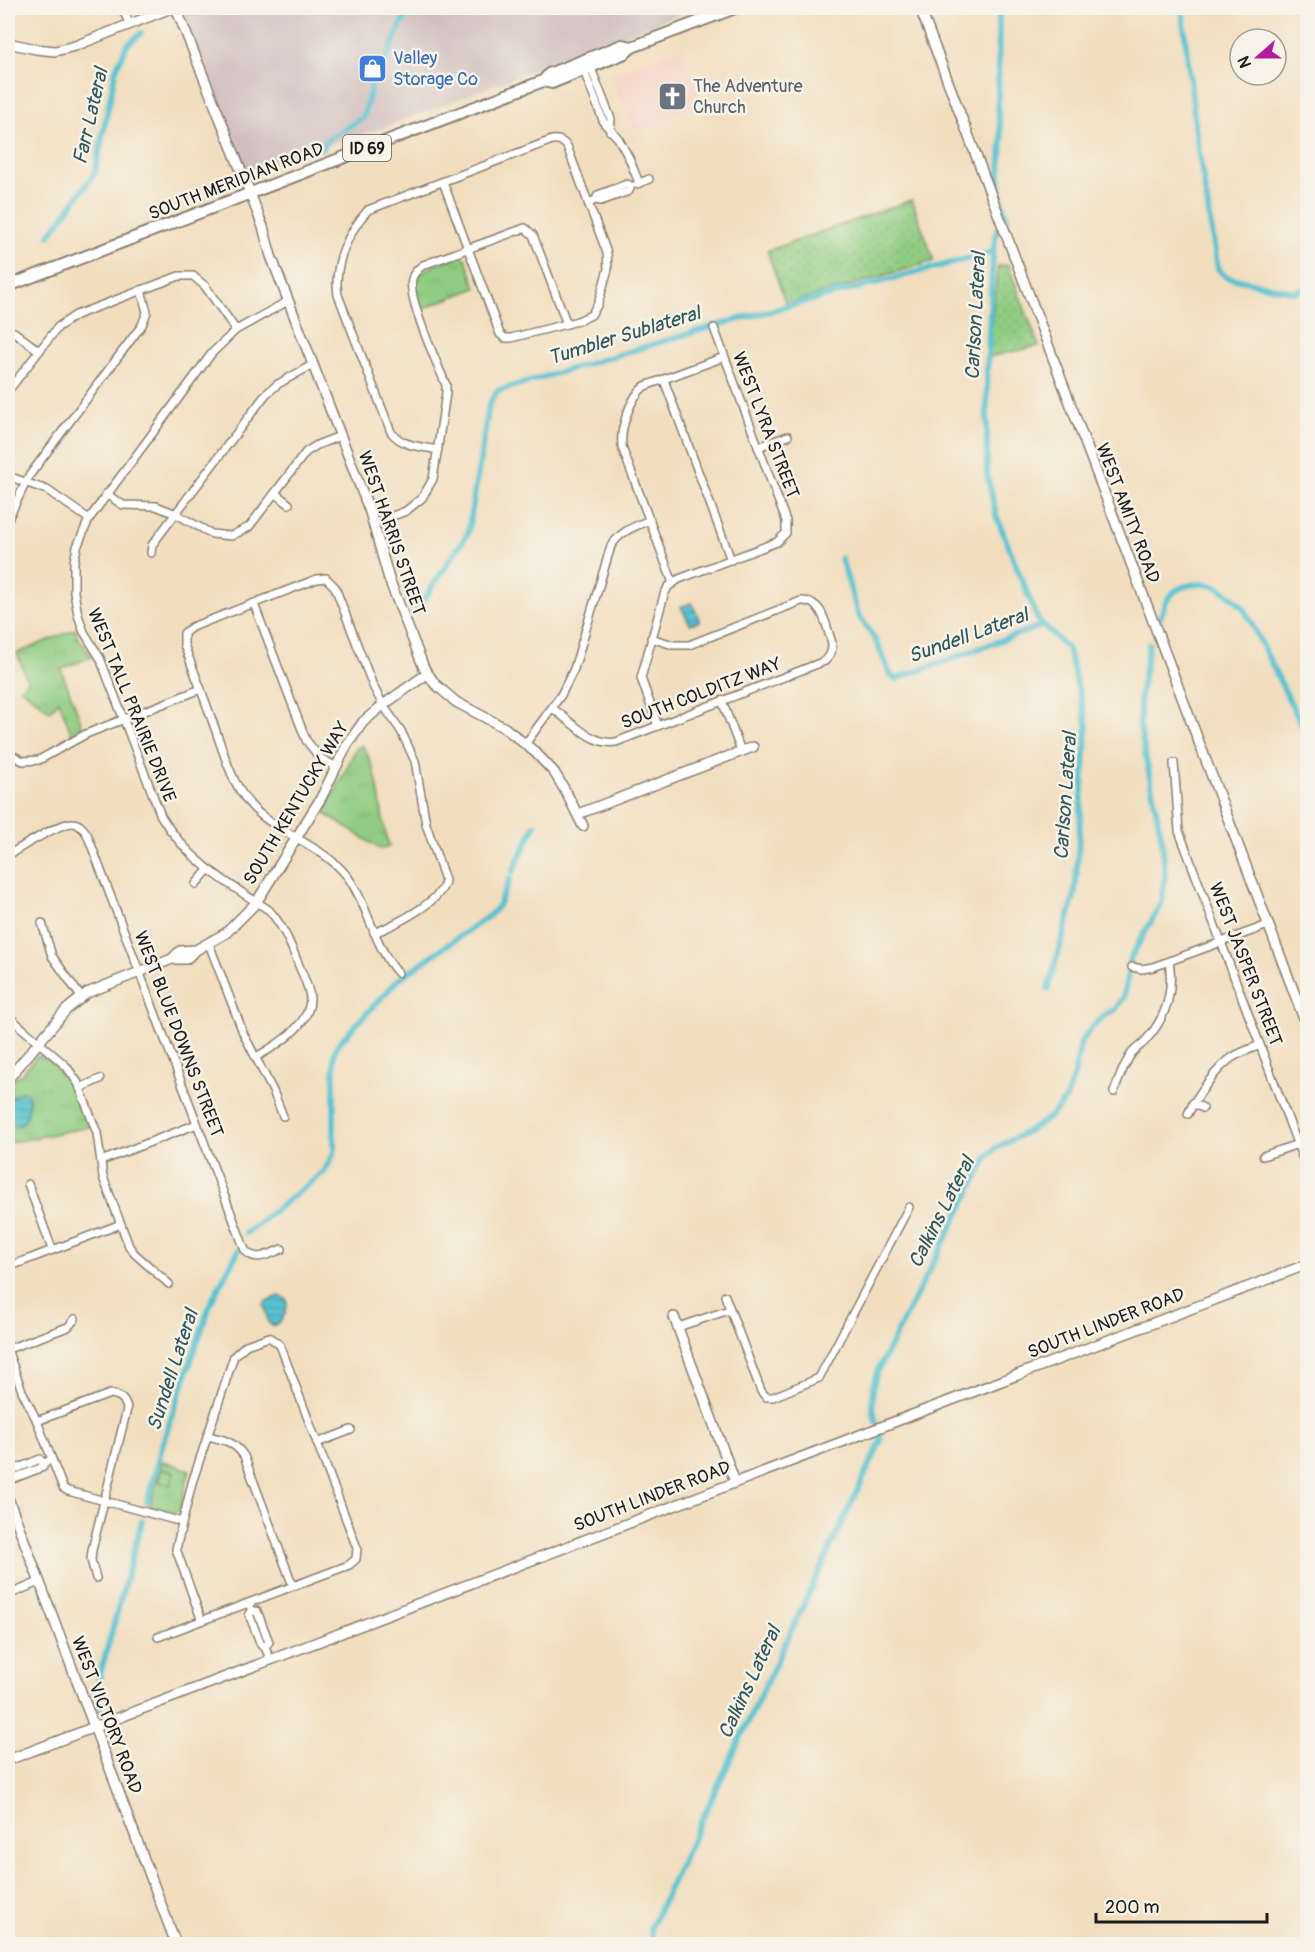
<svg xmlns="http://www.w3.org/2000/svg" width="1315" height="1952" viewBox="0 0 1315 1952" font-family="Pangolin,sans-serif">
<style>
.built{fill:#f6d2c4}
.industrial{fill:#d1bfbe}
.grass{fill:url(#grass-dots);stroke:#56744e;stroke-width:1.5}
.park{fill:url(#park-tufts);stroke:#56744e;stroke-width:1.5}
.pitch{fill:#8fcc81;stroke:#56744e;stroke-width:1.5}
.water{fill:url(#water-rules);stroke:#3a6f76;stroke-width:1.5}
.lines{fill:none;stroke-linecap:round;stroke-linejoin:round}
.canal{stroke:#57c2d0;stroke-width:6}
.street-casing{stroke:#877d6e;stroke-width:10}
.secondary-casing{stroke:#877d6e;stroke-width:12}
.primary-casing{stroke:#877d6e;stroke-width:14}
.street{stroke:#fff;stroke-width:7}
.secondary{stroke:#fff;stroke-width:9}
.primary{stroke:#fff;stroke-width:10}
.labels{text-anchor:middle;stroke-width:5;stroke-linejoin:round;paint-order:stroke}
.shield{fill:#f7f3e8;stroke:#5e5c59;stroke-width:1.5}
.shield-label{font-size:16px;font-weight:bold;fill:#1c1c1c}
.shop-label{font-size:18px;fill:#366cbe;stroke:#f7f3e8;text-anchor:start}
.worship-label{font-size:18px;fill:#5b616d;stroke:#f7f3e8;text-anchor:start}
.street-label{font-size:18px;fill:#1c1c1c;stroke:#f7f3e8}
.water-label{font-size:20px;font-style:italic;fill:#31565b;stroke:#f7f3e8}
</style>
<defs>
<pattern id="grass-dots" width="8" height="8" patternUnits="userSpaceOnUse" patternTransform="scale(1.5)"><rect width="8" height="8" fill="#8fcc81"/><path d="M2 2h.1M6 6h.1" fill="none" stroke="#7baf6f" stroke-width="1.8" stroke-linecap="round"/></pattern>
<pattern id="park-tufts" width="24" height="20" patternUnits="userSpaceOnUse" patternTransform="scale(1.5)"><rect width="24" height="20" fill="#8fcc81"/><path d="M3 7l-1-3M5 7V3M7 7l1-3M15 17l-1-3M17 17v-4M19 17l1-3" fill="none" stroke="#7baf6f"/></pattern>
<pattern id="water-rules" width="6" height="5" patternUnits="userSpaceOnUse" patternTransform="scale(1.5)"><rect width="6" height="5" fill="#57c2d0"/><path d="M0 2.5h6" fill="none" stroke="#4ba6b2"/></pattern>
</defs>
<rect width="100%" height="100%" fill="#f7f3e8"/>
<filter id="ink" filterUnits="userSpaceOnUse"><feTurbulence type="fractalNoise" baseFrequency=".0167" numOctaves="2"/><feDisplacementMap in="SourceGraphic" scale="12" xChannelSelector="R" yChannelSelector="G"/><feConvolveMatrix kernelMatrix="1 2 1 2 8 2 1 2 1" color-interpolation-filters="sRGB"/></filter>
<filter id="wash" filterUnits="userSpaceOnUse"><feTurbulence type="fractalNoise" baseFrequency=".008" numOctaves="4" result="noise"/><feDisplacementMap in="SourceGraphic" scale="24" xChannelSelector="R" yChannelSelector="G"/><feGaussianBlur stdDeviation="1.35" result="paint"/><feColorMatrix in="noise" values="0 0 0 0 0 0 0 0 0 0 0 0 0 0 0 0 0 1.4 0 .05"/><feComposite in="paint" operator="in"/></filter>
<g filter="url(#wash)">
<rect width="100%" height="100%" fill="#f2debf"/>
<!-- built -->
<path class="built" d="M 682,47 L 703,102 L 636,133 L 608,75 Z"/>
<!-- industrial -->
<path class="industrial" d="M 181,8 L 695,8 L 383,128 L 333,143 L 321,149 L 247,171 Z"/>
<!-- grass -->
<g class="grass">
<path d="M 912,200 L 934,261 L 786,304 L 767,251 Z"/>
<path d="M 1008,265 L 1039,346 L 988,357 L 998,266 Z"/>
</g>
<!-- park -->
<g class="park">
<path d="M 462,255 L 466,259 L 476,288 L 421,309 C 405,268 430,268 462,255 Z"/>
<path d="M 76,629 L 77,636 L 92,657 L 61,669 L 83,727 L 72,735 L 59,701 L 50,711 L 21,688 L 27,680 L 17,653 Z"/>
<path d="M 362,745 C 384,780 377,809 389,846 L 380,849 L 324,813 L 356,749 Z"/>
<path d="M 42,1055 C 68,1074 78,1098 89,1127 L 8,1143 L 8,1086 L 18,1075 L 20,1076 L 36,1057 Z"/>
<path d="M 162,1461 L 190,1470 L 180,1508 L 175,1513 L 150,1507 Z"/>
</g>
<!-- pitch -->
<path class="pitch" d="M 162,1469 L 174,1472 L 171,1485 L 158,1482 Z"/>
<!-- water -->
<g class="water">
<path d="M 692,603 L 700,621 L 690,624 L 681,607 Z"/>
<path d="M 21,1092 L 26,1092 L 29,1097 L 27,1116 L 21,1125 L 14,1126 L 8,1123 L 8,1099 Z"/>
<path d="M 280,1296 L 287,1300 C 288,1310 283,1324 272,1326 L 268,1322 L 264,1304 L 266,1301 Z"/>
</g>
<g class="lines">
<!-- canal -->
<g class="canal">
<path d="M 999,8 L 998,111 L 1002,140 L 999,192 L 1007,219"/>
<path d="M 1182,8 L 1197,141 L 1218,269 L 1226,277 L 1294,292 L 1308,288"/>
<path d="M 383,65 L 409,8"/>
<path d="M 322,148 L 328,139 L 363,118 L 374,77"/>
<path d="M 997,229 L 993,252 L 987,373 L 987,473 L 996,515 L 1038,620 L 1068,649 L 1087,724 L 1075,894 L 1048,989"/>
<path d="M 49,236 L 95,173 L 116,69 L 127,45 L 141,33"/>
<path d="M 841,558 L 858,614 L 876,641 L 891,676 L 896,679 L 1043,625"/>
<path d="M 416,611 L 468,533 L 489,405 L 497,391 L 721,324 L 993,252"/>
<path d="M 1160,618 C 1163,611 1165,601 1170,596 C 1180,583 1206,581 1219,588 C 1230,594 1237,601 1245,610 L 1308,738"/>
<path d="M 513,871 L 535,825"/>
<path d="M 246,1233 L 324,1172 L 334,1153 L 334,1054 L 337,1045 L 399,979 L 490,915 L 498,906 L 510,879"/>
<path d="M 876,1422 C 871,1404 871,1390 877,1372 L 988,1156 L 995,1149 L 1035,1127 L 1051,1116 L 1066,1099 L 1074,1075 L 1081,1042 L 1093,1026 L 1106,1014 L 1115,1010 L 1123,998 L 1131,957 L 1161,904 L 1165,876 L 1162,840 L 1140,727 L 1140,696 L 1149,644"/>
<path d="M 147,1502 L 163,1442 L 211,1302 L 238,1251"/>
<path d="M 102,1713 L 95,1693 L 142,1521"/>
<path d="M 653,1944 L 650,1929 L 881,1441 L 880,1434"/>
</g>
</g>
</g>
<g filter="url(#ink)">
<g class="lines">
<defs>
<g id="street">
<path d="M 122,8 L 130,25"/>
<path d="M 591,68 L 611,119 L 610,131"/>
<path d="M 584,71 L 604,123 L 618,138 L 629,158 L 639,183"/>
<path d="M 637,184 L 649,179"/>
<path d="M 588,203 L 596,200 L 601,201 L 629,191 L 631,186 L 627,184 L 598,195 L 596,200"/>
<path d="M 14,332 L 38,350"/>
<path d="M 664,380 L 731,560"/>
<path d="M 8,391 L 58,327 L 76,315 L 179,276 L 193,276 L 205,286 L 236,330"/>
<path d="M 758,447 L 788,436"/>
<path d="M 438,450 C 420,446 403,447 391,432 L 338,295 C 333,265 348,232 368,210 L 552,140 C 559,139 562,141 567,146 L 607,253 L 608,269 L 598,304 L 591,315 L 578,321 L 511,338 L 505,338 L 500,334 L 443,182"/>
<path d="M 8,476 L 47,490 L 89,519"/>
<path d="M 275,493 L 289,504"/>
<path d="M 106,494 L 123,505 L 156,506 L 176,514 L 212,534 L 231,536 L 249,527 L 306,452 L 317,445 L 340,436"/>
<path d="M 8,519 L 29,476 L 142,325 L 147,312 L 141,290"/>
<path d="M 374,523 L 406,511 L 422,498 L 433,479 L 446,393 L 446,385 C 437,363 407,298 412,279 C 413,273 418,269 423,265 L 525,228 L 533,235 L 567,324"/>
<path d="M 151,553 L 152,545 L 266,394 L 278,384 L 312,365"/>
<path d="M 673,583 L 623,450 C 618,432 630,397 645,386 L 724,357"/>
<path d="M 254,604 L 306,740 L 320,758 L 337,767"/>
<path d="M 722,701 L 741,751"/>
<path d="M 552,708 C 571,721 592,746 616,742 L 825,661 C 831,655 832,651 832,643 C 826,626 823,599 801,601 L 689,645 L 673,645 L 651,638"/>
<path d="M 658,726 L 641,678 L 664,595 L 668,587 L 679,579 L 777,542 L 786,533 L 786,521 L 714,328"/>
<path d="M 526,743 L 561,695 L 574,669 L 611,546 C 621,531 633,527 650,520"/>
<path d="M 8,753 L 23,761 L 39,760 L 86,734 L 201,689"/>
<path d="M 1174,763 L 1179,831 L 1308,1172"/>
<path d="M 8,855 C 20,848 59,823 72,823 C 79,823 83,828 87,834 L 245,1250 C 255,1263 269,1254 282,1249"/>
<path d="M 196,884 L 208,870"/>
<path d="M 42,923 L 52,956 L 81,997"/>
<path d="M 374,933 C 392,926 444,901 445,880 L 426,824 L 415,761 L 401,731 L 383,705 L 373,686 L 335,587 L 326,578 L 317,579 L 192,627 L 184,633 L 184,645 C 194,671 204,697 213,723 C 225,755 233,793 261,815 C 288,837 326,849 347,876 C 369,906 373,945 398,973"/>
<path d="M 209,944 L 244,1035 L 273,1091 L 283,1116"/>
<path d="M 1132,967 L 1142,969 L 1153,967 L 1268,925"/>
<path d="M 8,1016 L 66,1066 L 78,1083 L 97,1133 L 103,1177 L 129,1246 L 135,1254 L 169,1284"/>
<path d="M 256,1057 C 276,1046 311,1025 310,998 C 309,986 302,974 298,963 C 290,943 283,926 269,910 C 228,884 186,859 161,816 L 100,658 L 84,632 L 78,615 L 74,592 L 74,562 L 77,547 L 89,519 L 212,353 L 236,330 L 288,301"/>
<path d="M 80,1088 L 100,1079"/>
<path d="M 1114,1092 C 1119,1079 1123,1065 1132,1053 C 1136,1048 1142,1045 1146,1040 C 1167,1017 1174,991 1169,961"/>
<path d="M 1193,1103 L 1203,1108"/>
<path d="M 1188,1114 C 1196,1097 1217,1067 1233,1057 C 1241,1052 1251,1049 1260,1045"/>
<path d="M 1263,1156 L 1298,1144"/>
<path d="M 101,1161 L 197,1124"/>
<path d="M 28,1184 L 52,1249"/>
<path d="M 8,1267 L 121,1224"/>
<path d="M 725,1296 L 761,1391 L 766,1397 L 773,1397 L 819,1378 L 909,1207"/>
<path d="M 678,1327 L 729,1310"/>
<path d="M 8,1349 L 68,1327 L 75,1319"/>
<path d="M 8,1352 L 22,1391 L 37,1421 L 63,1488 L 68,1491 L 182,1522"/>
<path d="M 37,1421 L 110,1394 C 120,1395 125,1399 127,1409 L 92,1550 L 91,1560 L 96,1578"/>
<path d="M 207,1436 C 223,1439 235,1442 244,1456 L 293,1586"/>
<path d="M 317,1443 L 351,1430"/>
<path d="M 8,1476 L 9,1472 L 40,1459 L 43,1463 L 52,1460"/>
<path d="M 9,1476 L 12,1479 L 43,1467 L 43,1463"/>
<path d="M 8,1595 L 39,1582"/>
<path d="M 249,1603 L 252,1611 L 249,1614 L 261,1645 L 265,1647 L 270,1659"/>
<path d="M 252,1611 L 257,1611 L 269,1642 L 265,1647"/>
<path d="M 158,1637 L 349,1565 L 356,1559 L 357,1548 L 280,1345 L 269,1337 L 246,1345 L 234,1356 L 192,1483 L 176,1549 L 202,1621"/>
</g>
<g id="secondary">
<path d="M 176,8 L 250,193 L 263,227 L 271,256 L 370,512 L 389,579 L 424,668 L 435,684 L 456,702 L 505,728 L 535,752 L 554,772 L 566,792 L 583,826"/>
<path d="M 920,8 L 1308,1029"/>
<path d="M 8,43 L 36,49 L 55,51 L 75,46 L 171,8"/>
<path d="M 578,814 L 753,747"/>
<path d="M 172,959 L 186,959 L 196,950 L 226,933 L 256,903 L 321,798 L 347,745 L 363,722 L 383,705 L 427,674"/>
<path d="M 8,1079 L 66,1010 L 87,993 L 172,959 L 180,951 L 196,950"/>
<path d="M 674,1317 L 735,1482"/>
<path d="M 8,1498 L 176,1944"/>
<path d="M 8,1760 L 1308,1264"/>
</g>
<g id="primary">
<path d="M 543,81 L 552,83 L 625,53 L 632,47 L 735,8"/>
<path d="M 8,286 L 543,81 L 549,74 L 622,45 L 632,47"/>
</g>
</defs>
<!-- street casing -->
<use href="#street" class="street-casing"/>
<!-- secondary casing -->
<use href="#secondary" class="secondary-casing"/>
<!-- primary casing -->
<use href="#primary" class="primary-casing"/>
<!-- street -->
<use href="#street" class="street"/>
<!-- secondary -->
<use href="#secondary" class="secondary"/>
<!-- primary -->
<use href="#primary" class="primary"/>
</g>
</g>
<!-- icons -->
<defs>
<symbol id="shop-square" viewBox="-11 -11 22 22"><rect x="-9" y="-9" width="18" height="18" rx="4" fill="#3f7fe0" stroke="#f7f3e8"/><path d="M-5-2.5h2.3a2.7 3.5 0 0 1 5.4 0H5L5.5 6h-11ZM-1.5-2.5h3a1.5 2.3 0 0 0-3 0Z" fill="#fff"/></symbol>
<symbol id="church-square" viewBox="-11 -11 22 22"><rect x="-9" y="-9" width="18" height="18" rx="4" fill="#6b7280" stroke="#f7f3e8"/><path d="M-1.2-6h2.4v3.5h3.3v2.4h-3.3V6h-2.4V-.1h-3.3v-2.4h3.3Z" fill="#fff"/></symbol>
</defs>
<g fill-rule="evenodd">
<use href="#shop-square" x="356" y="52" width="33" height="33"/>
<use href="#church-square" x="656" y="80" width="33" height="33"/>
</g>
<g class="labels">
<!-- shield labels -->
<rect class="shield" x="343" y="135" width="48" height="26" rx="4.5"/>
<g class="shield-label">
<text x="367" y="154">ID 69</text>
</g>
<!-- shop labels -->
<g class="shop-label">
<text x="393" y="64">Valley<tspan x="393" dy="21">Storage Co</tspan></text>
</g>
<!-- worship labels -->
<g class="worship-label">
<text x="693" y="92">The Adventure<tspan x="693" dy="21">Church</tspan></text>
</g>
<!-- street labels -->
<g class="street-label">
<text transform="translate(236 181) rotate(-21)" y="6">SOUTH MERIDIAN ROAD</text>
<text transform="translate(766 425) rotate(69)" y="6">WEST LYRA STREET</text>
<text transform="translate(1128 513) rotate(69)" y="6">WEST AMITY ROAD</text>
<text transform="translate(392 533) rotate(71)" y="6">WEST HARRIS STREET</text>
<text transform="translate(701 693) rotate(-21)" y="6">SOUTH COLDITZ WAY</text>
<text transform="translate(132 705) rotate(68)" y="6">WEST TALL PRAIRIE DRIVE</text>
<text transform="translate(296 803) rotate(-59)" y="6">SOUTH KENTUCKY WAY</text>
<text transform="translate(1246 964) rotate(69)" y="6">WEST JASPER STREET</text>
<text transform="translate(179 1034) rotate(69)" y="6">WEST BLUE DOWNS STREET</text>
<text transform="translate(1106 1323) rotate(-21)" y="6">SOUTH LINDER ROAD</text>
<text transform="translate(652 1496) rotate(-21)" y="6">SOUTH LINDER ROAD</text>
<text transform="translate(107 1715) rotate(69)" y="6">WEST VICTORY ROAD</text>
</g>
<!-- water labels -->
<g class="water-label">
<text transform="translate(90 116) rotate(-77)" y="7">Farr Lateral</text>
<text transform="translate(975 316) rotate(-87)" y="7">Carlson Lateral</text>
<text transform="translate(624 335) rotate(-17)" y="7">Tumbler Sublateral</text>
<text transform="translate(968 635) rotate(-20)" y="7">Sundell Lateral</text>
<text transform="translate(1065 796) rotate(-86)" y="7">Carlson Lateral</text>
<text transform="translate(941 1212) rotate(-63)" y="7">Calkins Lateral</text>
<text transform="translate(172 1370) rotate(-72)" y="7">Sundell Lateral</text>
<text transform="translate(749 1682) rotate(-65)" y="7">Calkins Lateral</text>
</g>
</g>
<!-- margin -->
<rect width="1315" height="1952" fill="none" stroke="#f7f3e8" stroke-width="30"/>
<!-- north arrow -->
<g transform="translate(1258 57) rotate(249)"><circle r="28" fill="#f7f3e8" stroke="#9f9d96" stroke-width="1.5"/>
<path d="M0-4.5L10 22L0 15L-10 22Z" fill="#b5179e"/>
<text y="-9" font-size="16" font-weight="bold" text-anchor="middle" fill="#1c1c1c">N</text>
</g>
<!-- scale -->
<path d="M1096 1913v9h171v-9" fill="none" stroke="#1c1c1c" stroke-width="3"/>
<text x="1105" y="1913" font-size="18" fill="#1c1c1c" stroke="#f7f3e8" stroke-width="4.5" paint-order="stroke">200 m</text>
</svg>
